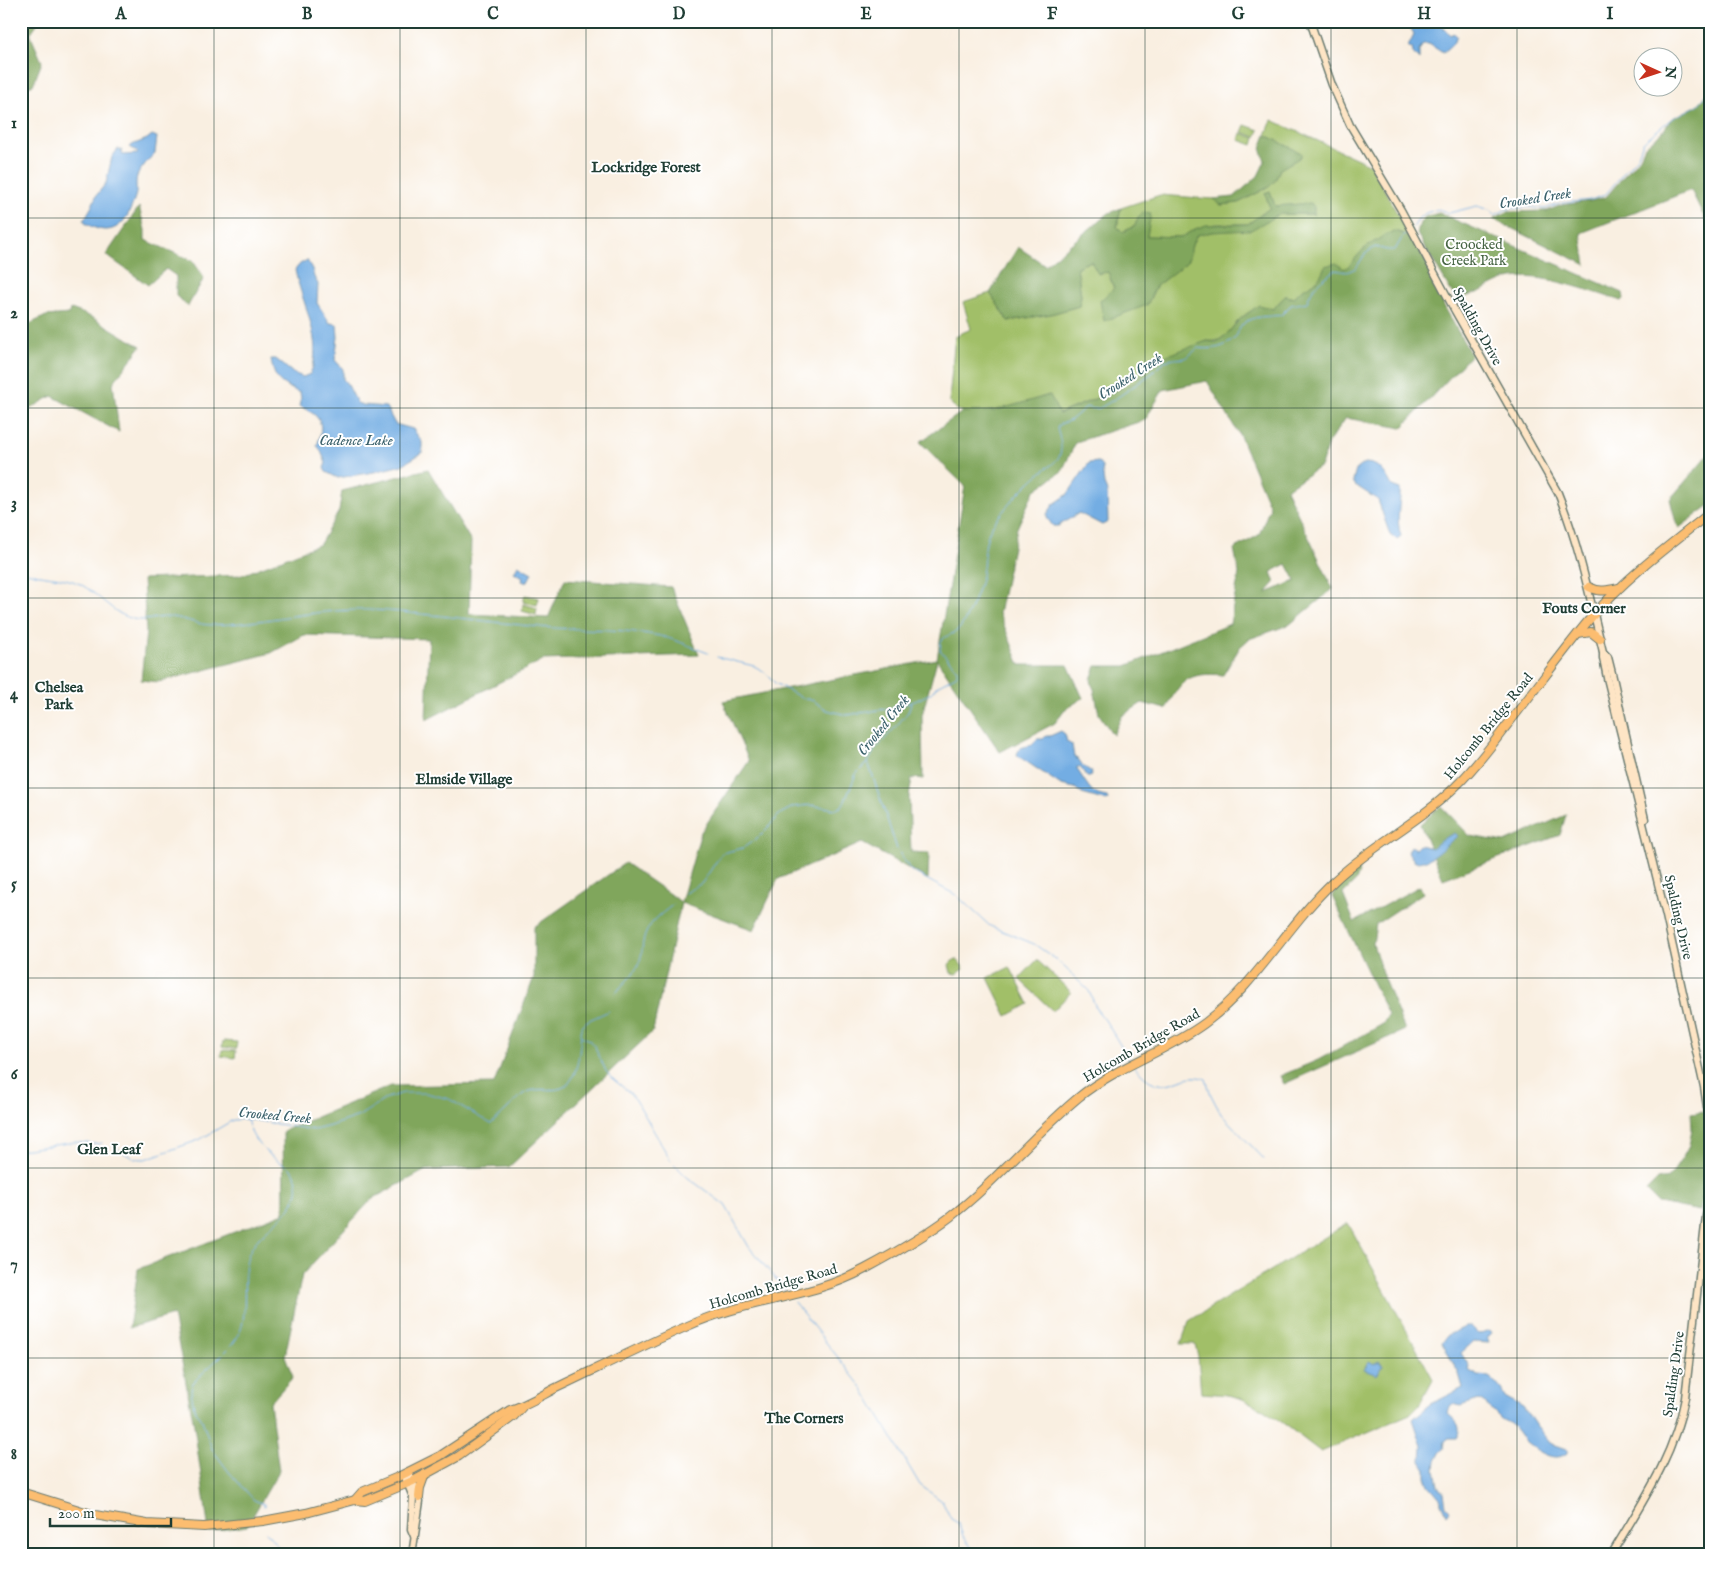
<svg xmlns="http://www.w3.org/2000/svg" width="1731" height="1576" viewBox="0 0 1731 1576" font-family="'IM FELL English',serif">
<style>
.green{fill:#a1bf67;stroke:#607e4e}
.forest{fill:#80a65c;stroke:#507248;fill-rule:evenodd}
.water{fill:#73ade3;stroke:#49758c}
.lines{fill:none;stroke-linecap:round;stroke-linejoin:round}
.stream{stroke:#73ade3;stroke-width:1}
.secondary-casing{stroke:#6b7b71;stroke-width:9}
.primary-casing{stroke:#6b7b71;stroke-width:10}
.secondary{stroke:#fee5c5;stroke-width:6}
.primary{stroke:#fcbd6f;stroke-width:8}
.grid{fill:none;stroke:#1f3d34;stroke-width:1;stroke-opacity:0.55}
.labels{text-anchor:middle;stroke-width:4;stroke-linejoin:round;paint-order:stroke}
.park-label{font-size:14px;fill:#466443;stroke:#fff}
.street-label{font-size:14px;fill:#1f3d34;stroke:#fff}
.neighbourhood-label{font-size:15px;font-weight:bold;fill:#1f3d34;stroke:#fff}
.water-label{font-size:15px;font-style:italic;fill:#385f69;stroke:#fff}
.neatline{fill:none;stroke:#1f3d34;stroke-width:2}
.grid-label{font-size:16px;text-anchor:middle;font-weight:bold;fill:#1f3d34}
</style>
<rect width="100%" height="100%" fill="#fff"/>
<filter id="ink" filterUnits="userSpaceOnUse"><feTurbulence type="fractalNoise" baseFrequency=".02" numOctaves="2"/><feDisplacementMap in="SourceGraphic" scale="10" xChannelSelector="R" yChannelSelector="G"/><feConvolveMatrix kernelMatrix="1 2 1 2 8 2 1 2 1" color-interpolation-filters="sRGB"/></filter>
<filter id="wash" filterUnits="userSpaceOnUse"><feTurbulence type="fractalNoise" baseFrequency=".0096" numOctaves="4" result="noise"/><feDisplacementMap in="SourceGraphic" scale="20" xChannelSelector="R" yChannelSelector="G"/><feGaussianBlur stdDeviation="1.12" result="paint"/><feColorMatrix in="noise" values="0 0 0 0 0 0 0 0 0 0 0 0 0 0 0 0 0 1.4 0 .05"/><feComposite in="paint" operator="in"/></filter>
<g filter="url(#wash)">
<rect width="100%" height="100%" fill="#f9efe1"/>
<!-- green -->
<g class="green">
<path d="M 1272,120 L 1371,165 L 1410,237 L 1394,231 L 1363,250 L 1351,265 L 1344,269 L 1325,266 C 1323,271 1321,276 1317,280 C 1308,288 1301,288 1294,298 L 1285,296 L 1273,309 L 1259,306 C 1253,310 1245,314 1239,320 C 1228,331 1225,343 1207,341 L 1152,364 L 1131,384 L 1058,414 L 1049,395 C 1026,402 985,417 961,411 C 955,410 953,405 949,401 L 955,336 L 971,329 L 963,302 L 990,293 L 1008,321 L 1051,314 L 1079,306 L 1081,296 L 1077,267 L 1091,261 L 1108,272 L 1114,289 L 1147,305 L 1156,286 L 1187,262 L 1193,242 L 1197,235 L 1266,221 L 1279,214 L 1314,214 L 1288,206 L 1275,206 L 1270,191 L 1265,193 L 1270,208 L 1248,224 L 1216,224 L 1195,229 L 1182,237 L 1147,236 L 1150,213 L 1138,217 L 1135,226 L 1123,232 L 1117,227 L 1121,208 L 1160,195 L 1213,199 L 1222,205 L 1238,203 L 1269,187 L 1275,181 L 1280,169 L 1301,153 L 1266,135 Z"/>
<path d="M 1245,125 L 1259,130 L 1256,137 L 1242,132 Z"/>
<path d="M 1241,133 L 1255,138 L 1253,145 L 1239,140 Z"/>
<path d="M 525,595 L 539,598 L 537,605 L 523,602 Z"/>
<path d="M 523,604 L 537,608 L 536,615 L 522,611 Z"/>
<path d="M 956,959 L 958,960 L 964,969 L 957,974 L 951,973 L 949,965 L 951,962 Z"/>
<path d="M 1037,960 L 1071,992 L 1053,1011 L 1019,979 Z"/>
<path d="M 1010,967 L 1029,1004 L 1007,1016 L 988,978 Z"/>
<path d="M 223,1041 L 237,1042 L 236,1049 L 222,1047 Z"/>
<path d="M 222,1050 L 236,1051 L 235,1058 L 221,1056 Z"/>
<path d="M 1348,1223 L 1433,1379 L 1419,1405 L 1410,1414 L 1321,1452 C 1295,1433 1270,1410 1240,1398 C 1229,1394 1213,1394 1201,1393 L 1198,1356 L 1195,1344 L 1181,1344 L 1189,1321 Z"/>
</g>
<!-- forest -->
<g class="forest">
<path d="M 21,21 L 39,21 L 30,34 L 42,62 L 33,85 L 21,86 Z"/>
<path d="M 1710,91 L 1710,229 L 1691,190 L 1581,233 L 1586,265 L 1493,219 L 1507,212 L 1547,211 L 1562,205 L 1591,201 L 1606,197 L 1640,157 L 1645,146 L 1664,130 L 1671,119 L 1698,105 Z"/>
<path d="M 1266,135 L 1301,153 L 1301,157 L 1280,169 L 1275,181 L 1269,187 L 1238,203 L 1221,205 L 1213,199 L 1234,197 L 1258,176 L 1265,161 L 1261,148 Z"/>
<path d="M 1270,191 L 1275,206 L 1311,203 L 1314,207 L 1314,214 L 1279,214 L 1251,230 L 1212,232 L 1197,235 L 1193,242 L 1187,262 L 1156,286 L 1147,305 L 1104,321 L 1100,301 L 1114,288 L 1108,272 L 1098,274 L 1091,261 L 1077,267 L 1081,296 L 1079,306 L 1051,314 L 1008,321 L 990,293 L 1018,247 L 1045,265 L 1109,213 L 1121,208 L 1117,227 L 1123,232 L 1135,226 L 1138,217 L 1144,212 L 1151,213 L 1147,236 L 1182,237 L 1195,229 L 1206,225 L 1248,224 L 1270,208 L 1265,193 Z"/>
<path d="M 139,207 L 145,230 L 145,240 L 193,261 L 204,278 L 188,306 L 176,296 L 176,276 L 166,269 L 148,285 L 106,255 Z"/>
<path d="M 1439,213 L 1623,293 L 1624,299 L 1622,301 C 1591,292 1539,271 1508,279 C 1489,284 1474,300 1454,296 L 1417,234 C 1421,216 1422,218 1439,213 Z"/>
<path d="M 1394,231 C 1399,232 1405,234 1409,237 C 1418,243 1441,291 1444,303 L 1443,304 L 1471,355 L 1402,428 L 1346,418 L 1328,443 L 1321,466 L 1286,489 L 1333,589 L 1289,625 L 1249,639 L 1240,647 L 1223,675 C 1189,672 1181,679 1166,709 L 1142,703 L 1122,716 L 1113,735 L 1099,714 L 1094,689 L 1092,685 L 1091,679 L 1096,666 L 1126,666 L 1230,624 L 1239,573 L 1234,549 L 1259,535 L 1270,507 L 1240,436 L 1207,381 L 1163,390 L 1145,420 L 1076,442 L 1062,471 L 1034,491 L 1017,528 L 999,613 L 1020,665 L 1068,665 L 1083,698 L 1064,710 L 1055,723 L 1000,752 L 937,660 L 922,715 L 923,779 L 912,778 L 909,797 L 911,852 L 929,853 L 928,879 L 862,843 L 778,879 L 754,930 L 681,903 L 653,1031 L 509,1167 L 426,1170 L 372,1199 L 302,1275 L 285,1356 L 293,1377 L 270,1403 L 279,1471 L 247,1526 L 209,1532 L 194,1425 L 173,1315 L 129,1328 L 138,1269 L 284,1213 L 283,1131 L 391,1086 L 494,1084 L 534,977 L 534,927 L 625,863 L 681,902 L 701,832 L 749,761 L 723,701 L 937,659 L 965,486 L 920,442 L 962,412 L 994,411 L 1050,395 L 1059,414 L 1131,384 L 1152,364 L 1167,355 L 1207,341 L 1216,342 L 1226,335 L 1240,319 L 1259,305 L 1273,309 L 1285,296 L 1294,298 C 1301,287 1308,288 1317,280 C 1321,276 1323,271 1325,266 L 1336,263 L 1344,269 C 1353,264 1356,256 1364,249 C 1373,242 1384,235 1394,231 ZM 1287,564 L 1296,581 L 1266,593 L 1275,583 L 1271,572 Z"/>
<path d="M 71,309 C 97,317 117,334 141,346 L 113,383 L 119,432 L 52,396 L 21,414 L 21,328 L 46,316 L 69,314 Z"/>
<path d="M 1710,453 L 1710,505 L 1679,528 L 1676,523 L 1670,499 Z"/>
<path d="M 428,469 L 471,541 L 469,614 L 548,618 L 565,579 L 671,587 L 699,655 L 543,660 L 426,720 L 429,639 L 304,635 L 271,653 L 158,682 L 141,680 L 146,632 L 143,579 L 242,575 L 320,544 L 339,511 L 342,491 Z"/>
<path d="M 1441,806 L 1470,836 L 1505,842 L 1566,815 L 1560,835 L 1443,879 L 1420,824 Z"/>
<path d="M 1360,868 L 1356,881 L 1343,894 L 1354,922 L 1420,886 L 1423,893 L 1376,924 L 1373,944 L 1384,979 L 1405,1030 L 1284,1084 L 1280,1076 L 1318,1060 L 1383,1024 L 1388,1015 L 1332,896 L 1339,885 Z"/>
<path d="M 1704,1111 C 1707,1145 1707,1177 1700,1211 L 1658,1203 L 1646,1191 L 1657,1180 L 1669,1178 L 1683,1157 L 1689,1146 L 1692,1128 L 1691,1113 Z"/>
</g>
<!-- water -->
<g class="water">
<path d="M 1398,21 L 1438,21 L 1450,35 L 1453,33 L 1457,37 L 1451,46 L 1443,53 L 1429,44 L 1423,44 L 1419,51 L 1419,60 L 1413,53 L 1412,48 L 1408,47 L 1414,35 C 1412,27 1406,25 1398,21 Z"/>
<path d="M 152,135 L 157,137 L 155,153 C 148,160 143,166 138,174 C 134,181 138,190 135,197 C 127,224 113,240 85,223 L 84,220 L 92,206 L 96,196 L 106,183 L 112,157 L 118,149 L 121,149 L 123,155 L 137,154 L 138,152 L 130,147 L 132,145 L 147,139 Z"/>
<path d="M 307,260 L 312,269 L 314,277 L 318,284 L 317,303 L 330,323 L 337,324 L 338,337 L 335,360 L 343,369 L 343,379 L 348,385 L 357,403 L 363,405 L 386,407 L 395,424 L 413,429 L 422,442 L 422,453 L 402,465 L 374,472 L 338,478 L 326,472 L 324,468 L 326,463 L 320,449 L 317,446 C 325,422 321,416 299,406 L 301,398 L 300,393 C 282,384 274,382 271,359 L 276,359 L 293,373 L 303,377 L 310,374 C 325,343 301,301 295,270 L 300,264 Z"/>
<path d="M 1098,462 L 1102,467 L 1104,484 L 1107,491 L 1108,522 L 1102,525 L 1079,513 L 1058,526 L 1053,526 L 1047,518 L 1047,514 L 1054,504 L 1067,495 L 1089,463 Z"/>
<path d="M 1365,463 C 1380,463 1386,474 1392,486 L 1400,489 C 1401,505 1395,518 1401,536 L 1397,539 L 1390,535 L 1378,500 L 1355,485 L 1353,481 L 1356,470 Z"/>
<path d="M 518,565 L 532,573 L 527,583 L 522,581 L 523,577 L 514,572 Z"/>
<path d="M 1061,731 L 1065,734 L 1067,742 L 1072,745 L 1074,757 L 1079,760 L 1083,766 L 1092,772 L 1090,777 L 1087,777 L 1080,767 L 1077,767 L 1077,769 C 1079,773 1082,776 1084,780 C 1091,790 1093,795 1107,797 L 1108,799 L 1107,801 L 1082,794 L 1075,788 L 1061,785 L 1018,756 L 1017,754 L 1020,748 L 1032,745 L 1037,739 L 1043,739 L 1046,736 L 1050,736 Z"/>
<path d="M 1455,833 L 1458,836 C 1444,845 1434,862 1415,862 L 1408,852 L 1411,846 L 1415,849 L 1419,845 L 1432,848 L 1444,838 Z"/>
<path d="M 1465,1327 L 1471,1327 L 1478,1334 L 1489,1330 L 1491,1333 L 1487,1337 L 1489,1343 L 1473,1342 L 1461,1353 L 1469,1366 L 1468,1370 L 1479,1376 L 1489,1377 L 1493,1380 L 1501,1389 L 1505,1397 L 1523,1407 L 1536,1426 L 1550,1443 L 1567,1449 L 1567,1453 C 1554,1464 1536,1450 1525,1441 C 1521,1437 1518,1431 1513,1426 C 1509,1422 1503,1421 1500,1418 C 1493,1411 1488,1405 1479,1400 L 1460,1406 L 1454,1404 L 1450,1406 L 1448,1414 C 1457,1422 1463,1427 1456,1438 L 1449,1438 L 1445,1441 L 1444,1449 L 1440,1453 L 1436,1461 L 1435,1470 L 1438,1486 L 1444,1493 L 1446,1506 L 1450,1510 L 1447,1514 L 1440,1498 L 1429,1485 L 1426,1477 L 1426,1469 L 1421,1461 L 1422,1446 L 1413,1419 L 1431,1404 L 1463,1388 L 1459,1374 L 1442,1343 L 1448,1335 Z"/>
<path d="M 1369,1361 L 1374,1364 L 1380,1361 L 1383,1366 L 1377,1375 L 1364,1370 Z"/>
</g>
<g class="lines">
<!-- stream -->
<g class="stream">
<path d="M 1413,228 L 1419,218 L 1426,213 L 1438,209 L 1449,213 L 1477,206 L 1489,210 L 1495,215 L 1507,209 L 1528,207 L 1545,209 L 1562,203 L 1590,200 L 1605,195 L 1638,156 L 1643,142 L 1671,119 L 1698,105 L 1710,91"/>
<path d="M 21,570 C 40,578 62,575 80,584 C 98,593 114,615 133,619 C 147,622 154,617 166,617 C 181,616 196,625 211,625 C 259,624 306,611 354,610 C 380,609 406,613 433,615 C 465,619 498,622 530,626 C 572,631 614,627 655,635 C 673,638 691,647 708,653"/>
<path d="M 717,657 L 754,666 L 765,672 L 775,683 L 800,697 L 814,701 L 827,710 L 847,715 L 892,708 L 915,701 L 931,693 L 937,686 L 957,675 L 957,669 L 940,650 L 941,641 C 947,634 952,635 957,631 C 966,624 980,587 982,575 C 985,559 983,538 994,523 C 1008,504 1025,485 1044,470 C 1050,466 1058,461 1060,454 C 1063,445 1059,437 1057,428 L 1060,424 L 1071,420 L 1086,407 L 1093,409 L 1100,408 L 1118,397 L 1151,374 L 1164,361 L 1174,359 L 1186,358 L 1198,348 C 1211,350 1225,348 1235,338 C 1238,334 1239,327 1243,324 C 1252,315 1269,317 1281,315 L 1291,305 L 1307,302 C 1313,285 1321,280 1335,270 L 1347,272 L 1356,268 L 1365,254 L 1375,247 L 1387,250 L 1395,250 L 1403,236 L 1409,233"/>
<path d="M 868,762 L 897,849 L 911,871 L 956,895 L 990,926 L 1034,944 L 1057,960 L 1089,991 L 1097,1010 L 1105,1020 L 1130,1061"/>
<path d="M 685,893 L 702,883 L 722,853 L 743,848 L 760,836 L 780,814 L 793,807 L 810,805 L 836,809 L 841,807 L 845,801 L 856,774 L 868,762 L 875,750 L 898,724 L 908,712 L 911,703"/>
<path d="M 616,993 C 622,984 631,978 636,969 C 641,961 642,952 643,942 C 647,923 660,915 674,904"/>
<path d="M 581,1036 L 589,1040 L 595,1047 L 606,1071 L 614,1080 L 628,1091 L 636,1100 L 671,1161 L 687,1177 L 725,1205 L 749,1247 L 786,1291"/>
<path d="M 1134,1066 C 1165,1105 1178,1068 1206,1079 L 1211,1095 L 1221,1114 L 1264,1159"/>
<path d="M 247,1119 C 252,1141 262,1150 281,1163 C 286,1166 293,1168 295,1175 C 308,1210 263,1225 251,1249 C 238,1272 251,1313 238,1336 C 229,1352 206,1368 193,1383 L 191,1391 L 194,1408 L 202,1420 L 212,1449 L 229,1472 L 254,1500 L 264,1504 L 264,1506"/>
<path d="M 113,1144 C 123,1153 130,1159 145,1159 L 199,1140 L 233,1120 L 247,1119 L 314,1130 L 330,1126 L 359,1116 L 387,1098 L 403,1093 L 426,1093 L 449,1099 L 491,1124 L 523,1094 C 535,1087 546,1091 558,1089 C 581,1085 579,1044 582,1026 L 587,1021 L 609,1011"/>
<path d="M 21,1150 L 75,1142 L 97,1144 L 102,1143"/>
<path d="M 794,1302 L 863,1389 L 920,1485 L 942,1501 L 951,1519 L 958,1523 L 963,1536 L 977,1555"/>
<path d="M 266,1532 L 277,1545 L 278,1555"/>
</g>
</g>
</g>
<g filter="url(#ink)">
<g class="lines">
<defs>
<g id="secondary">
<path d="M 1310,21 L 1332,85 L 1350,125 L 1401,210 L 1455,311 L 1558,493 C 1579,545 1590,598 1603,652 L 1603,658 L 1607,678 L 1666,916 L 1704,1087 L 1710,1127"/>
<path d="M 1603,652 L 1608,657 L 1612,673 L 1645,819"/>
<path d="M 409,1472 L 420,1501 L 412,1555"/>
<path d="M 404,1475 L 413,1497 L 411,1529 L 414,1536"/>
<path d="M 1611,1555 C 1641,1504 1674,1457 1685,1398 L 1710,1182"/>
</g>
<g id="primary">
<path d="M 1589,587 C 1601,593 1607,590 1619,588"/>
<path d="M 1578,634 L 1591,632 L 1600,639"/>
<path d="M 21,1492 L 95,1515 L 147,1524 L 204,1527 L 263,1521 L 306,1513 L 355,1500 L 365,1501 L 413,1481 L 459,1456 L 514,1416 L 522,1407"/>
<path d="M 419,1497 L 420,1488 L 425,1474"/>
<path d="M 355,1500 L 362,1492 L 398,1477 L 440,1456 L 510,1410 C 527,1405 542,1395 558,1387 C 602,1366 646,1344 690,1325 C 747,1299 810,1299 865,1269 C 893,1254 925,1236 950,1217 C 997,1181 1034,1134 1079,1097 C 1117,1066 1166,1052 1205,1023 C 1257,984 1287,925 1334,881 C 1371,846 1418,823 1455,787 C 1473,770 1489,749 1504,729 C 1533,693 1560,655 1589,620 C 1624,579 1668,546 1710,513"/>
</g>
</defs>
<!-- secondary casing -->
<use href="#secondary" class="secondary-casing"/>
<!-- primary casing -->
<use href="#primary" class="primary-casing"/>
<!-- secondary -->
<use href="#secondary" class="secondary"/>
<!-- primary -->
<use href="#primary" class="primary"/>
</g>
</g>
<!-- grid -->
<path class="grid" d="M 214,21 L 214,1555M 400,21 L 400,1555M 586,21 L 586,1555M 772,21 L 772,1555M 959,21 L 959,1555M 1145,21 L 1145,1555M 1331,21 L 1331,1555M 1517,21 L 1517,1555M 21,218 L 1710,218M 21,408 L 1710,408M 21,598 L 1710,598M 21,788 L 1710,788M 21,978 L 1710,978M 21,1168 L 1710,1168M 21,1358 L 1710,1358"/>
<g class="labels">
<!-- park labels -->
<g class="park-label">
<text x="1474" y="249">Croocked<tspan x="1474" dy="16">Creek Park</tspan></text>
</g>
<!-- street labels -->
<g class="street-label">
<text transform="translate(1478 326) rotate(61)" y="5">Spalding Drive</text>
<text transform="translate(1488 726) rotate(-51)" y="5">Holcomb Bridge Road</text>
<text transform="translate(1679 917) rotate(77)" y="5">Spalding Drive</text>
<text transform="translate(1141 1045) rotate(-30)" y="5">Holcomb Bridge Road</text>
<text transform="translate(773 1286) rotate(-16)" y="5">Holcomb Bridge Road</text>
<text transform="translate(1673 1374) rotate(-82)" y="5">Spalding Drive</text>
</g>
<!-- neighbourhood labels -->
<g class="neighbourhood-label">
<text x="646" y="172">Lockridge Forest</text>
<text x="1584" y="613">Fouts Corner</text>
<text x="59" y="692">Chelsea<tspan x="59" dy="17">Park</tspan></text>
<text x="464" y="784">Elmside Village</text>
<text x="109" y="1154">Glen Leaf</text>
<text x="804" y="1423">The Corners</text>
</g>
<!-- water labels -->
<g class="water-label">
<text transform="translate(1535 198) rotate(-9)" y="5">Crooked Creek</text>
<text transform="translate(1130 376) rotate(-33)" y="5">Crooked Creek</text>
<text x="356" y="445">Cadence Lake</text>
<text transform="translate(883 725) rotate(-51)" y="5">Crooked Creek</text>
<text transform="translate(275 1115) rotate(5)" y="5">Crooked Creek</text>
</g>
</g>
<!-- margin -->
<rect width="1731" height="1576" fill="none" stroke="#fff" stroke-width="55"/>
<!-- north arrow -->
<g transform="translate(1658 72) rotate(93)"><circle r="24" fill="#ffffff" stroke="#a5b1ae"/>
<path d="M0-4L9 19L0 12L-9 19Z" fill="#c8321e"/>
<text y="-8" font-size="14" font-weight="bold" text-anchor="middle" fill="#1f3d34">N</text>
</g>
<!-- scale -->
<path d="M50 1518v8h121v-8" fill="none" stroke="#1f3d34" stroke-width="2.5"/>
<text x="58" y="1518" font-size="15" fill="#1f3d34" stroke="#ffffff" stroke-width="4" paint-order="stroke">200 m</text>
<rect x="28" y="28" width="1676" height="1520" class="neatline"/>
<g class="grid-label">
<text x="121" y="19">A</text>
<text x="307" y="19">B</text>
<text x="493" y="19">C</text>
<text x="679" y="19">D</text>
<text x="866" y="19">E</text>
<text x="1052" y="19">F</text>
<text x="1238" y="19">G</text>
<text x="1424" y="19">H</text>
<text x="1610" y="19">I</text>
<text x="14" y="128">1</text>
<text x="14" y="318">2</text>
<text x="14" y="508">3</text>
<text x="14" y="699">4</text>
<text x="14" y="889">5</text>
<text x="14" y="1079">6</text>
<text x="14" y="1269">7</text>
<text x="14" y="1459">8</text>
</g>
</svg>
